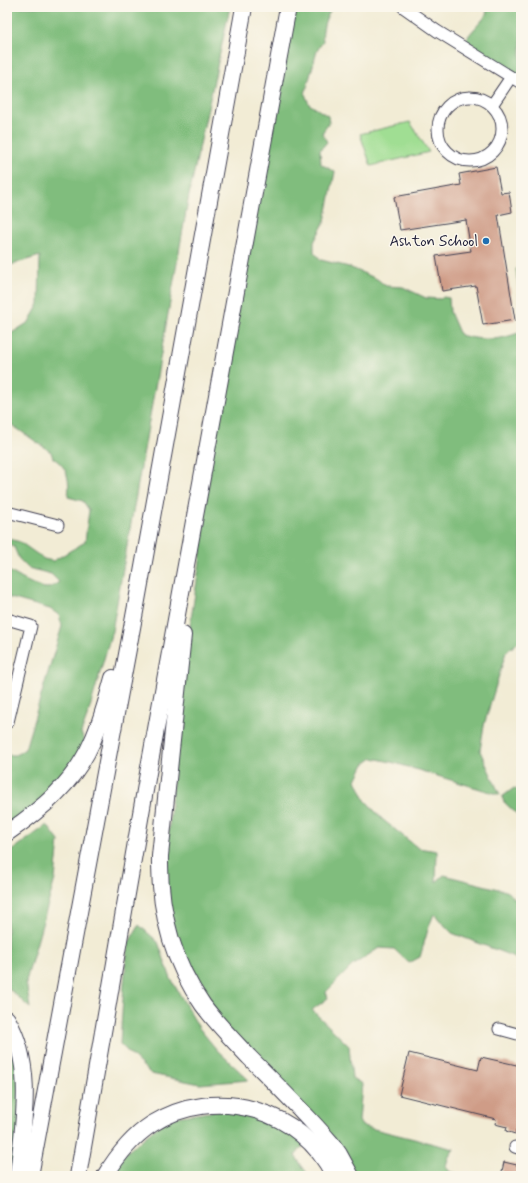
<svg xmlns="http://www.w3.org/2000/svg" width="528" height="1183" viewBox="0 0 528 1183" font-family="Mynerve,sans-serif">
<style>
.green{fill:#a0de93;stroke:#618067}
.forest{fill:#80bd7d;stroke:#51705c}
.building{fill:#cf9c87}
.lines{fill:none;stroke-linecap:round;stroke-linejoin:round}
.minor-casing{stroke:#414052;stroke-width:13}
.highway-casing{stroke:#414052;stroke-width:18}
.minor{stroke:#fff;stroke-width:11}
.highway{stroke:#fff;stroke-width:16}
.poi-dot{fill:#1f6fb2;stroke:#fbf7ec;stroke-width:1.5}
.labels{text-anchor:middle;stroke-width:3;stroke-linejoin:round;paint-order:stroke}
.poi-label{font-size:15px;fill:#22223b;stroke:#fbf7ec;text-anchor:end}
</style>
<rect width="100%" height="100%" fill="#fbf7ec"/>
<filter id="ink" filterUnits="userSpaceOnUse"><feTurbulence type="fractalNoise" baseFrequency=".025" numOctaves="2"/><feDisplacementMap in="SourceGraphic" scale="8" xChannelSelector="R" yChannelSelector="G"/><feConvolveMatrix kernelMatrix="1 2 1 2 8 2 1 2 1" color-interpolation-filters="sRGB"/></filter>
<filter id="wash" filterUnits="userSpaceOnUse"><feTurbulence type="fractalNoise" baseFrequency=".012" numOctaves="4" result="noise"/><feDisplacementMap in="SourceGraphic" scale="16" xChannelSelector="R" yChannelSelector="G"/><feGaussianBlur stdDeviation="0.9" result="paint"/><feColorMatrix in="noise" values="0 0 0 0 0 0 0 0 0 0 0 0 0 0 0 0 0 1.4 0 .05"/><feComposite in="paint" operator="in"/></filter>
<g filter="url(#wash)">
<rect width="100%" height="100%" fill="#f2ecd5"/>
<!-- green -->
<g class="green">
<path d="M 410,122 L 429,152 L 371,166 L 360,134 Z"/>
<path d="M 521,267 L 521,309 L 516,269 Z"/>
</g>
<!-- forest -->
<g class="forest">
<path d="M 7,7 L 230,7 L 189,195 L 112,631 L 89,711 L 81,733 L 90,752 L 7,836 L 7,759 L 8,755 L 16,755 L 25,749 L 62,626 L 59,615 L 50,609 L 7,597 L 7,570 C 16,575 38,589 48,588 C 52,587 56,584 59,582 L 51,574 L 28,568 L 19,559 L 14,547 L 7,543 L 7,538 L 20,542 L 44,559 L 53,561 L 85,542 L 89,510 L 83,501 L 68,497 C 70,480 68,467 53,458 L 51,452 L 9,423 L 7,422 L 7,336 L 29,322 L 39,304 L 40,256 L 7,266 Z"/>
<path d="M 291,7 L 333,7 C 326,15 321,30 323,41 L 317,51 L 305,94 L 309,104 L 328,116 L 329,123 L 322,133 L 327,142 L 320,150 L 321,164 L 335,172 L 325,221 L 314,242 L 314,252 L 321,260 L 349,267 L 377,279 L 386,286 L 403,287 L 426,298 L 441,299 L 443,297 L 449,298 L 450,312 L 460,335 C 485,341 497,341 521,332 L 521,640 L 506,652 L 484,725 L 480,751 L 500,795 L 395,763 L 373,758 L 364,764 L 356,780 L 365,800 L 382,819 L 418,848 L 437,851 L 436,882 L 444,875 L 506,891 L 521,904 L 521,963 L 512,956 L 452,933 L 434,914 L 429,926 L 420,957 L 409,963 L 394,949 L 379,948 L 353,965 L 326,992 L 328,998 L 312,1010 L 349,1046 L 352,1078 L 362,1084 L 359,1121 L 362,1126 L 454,1149 L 448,1158 L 446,1167 L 450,1172 L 465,1175 L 466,1176 L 352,1176 L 198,999 L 163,901 L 181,684 L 200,561 L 212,445 Z"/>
<path d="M 485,7 L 521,7 L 521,83 L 462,48 L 469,35 L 484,18 L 487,12 Z"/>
<path d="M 514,788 L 521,791 L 521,818 L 504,802 L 502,797 Z"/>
<path d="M 47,825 L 59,841 L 55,879 L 26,981 L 30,1008 L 7,987 L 7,854 Z"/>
<path d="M 139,925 L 158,942 L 171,979 L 199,1028 L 217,1050 L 249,1080 L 200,1084 L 151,1074 L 120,1044 L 124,983 L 128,944 Z"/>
<path d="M 7,1019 L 24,1066 L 17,1176 L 7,1176 Z"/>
<path d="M 238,1108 L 307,1141 L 295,1156 L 309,1176 L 210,1176 L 203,1174 L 188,1174 L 186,1176 L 109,1176 L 121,1157 L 168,1118 Z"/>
</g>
<g id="blocks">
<!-- building -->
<g class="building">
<path d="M 496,167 L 501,193 L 509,192 L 512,212 L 498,215 L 515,320 L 483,325 L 476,286 L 442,291 L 436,256 L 471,251 L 466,220 L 400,230 L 394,197 L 461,185 L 459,174 Z"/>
<path d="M 409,1053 L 478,1070 L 481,1057 L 521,1066 L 521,1131 L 516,1130 L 515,1134 L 506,1131 L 507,1127 L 495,1124 L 496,1119 L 399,1095 Z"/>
<path d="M 504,1162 L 521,1166 L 521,1176 L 501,1176 Z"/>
</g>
</g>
</g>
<g filter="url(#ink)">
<use href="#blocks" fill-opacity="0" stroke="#414052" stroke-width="1"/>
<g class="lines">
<defs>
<g id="minor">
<path d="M 403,7 L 437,31 L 521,83"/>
<circle cx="470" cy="129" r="32"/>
<path d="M 492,105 L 511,77"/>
<path d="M 7,512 L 58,525"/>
<path d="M 7,619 L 31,626 L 8,722 L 7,722"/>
<path d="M 499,1029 L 521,1035"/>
<path d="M 515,1147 L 521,1149"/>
</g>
<g id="highway">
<path d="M 183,635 L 160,856 C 159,909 172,961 203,1005 C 217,1024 233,1040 249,1057 C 277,1085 305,1113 331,1143 L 339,1154 L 351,1176"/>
<path d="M 7,833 C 42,809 74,783 92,742 C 101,722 107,700 113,678"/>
<path d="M 7,1019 C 35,1067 23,1123 18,1176"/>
<path d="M 30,1176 L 136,606 L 244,7"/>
<path d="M 78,1176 L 148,773 L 288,7"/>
<path d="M 105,1176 C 117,1156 132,1137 152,1124 C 215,1084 302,1109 334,1176"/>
</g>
</defs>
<!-- minor casing -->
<use href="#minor" class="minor-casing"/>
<!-- highway casing -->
<use href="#highway" class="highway-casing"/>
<!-- minor -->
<use href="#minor" class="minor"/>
<!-- highway -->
<use href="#highway" class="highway"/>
</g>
</g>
<!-- markers -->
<circle class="poi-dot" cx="486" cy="241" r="4"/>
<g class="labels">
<!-- poi labels -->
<g class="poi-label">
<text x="478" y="246">Ashton School</text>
</g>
</g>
<!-- margin -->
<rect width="528" height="1183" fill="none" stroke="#fbf7ec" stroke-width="24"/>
</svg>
